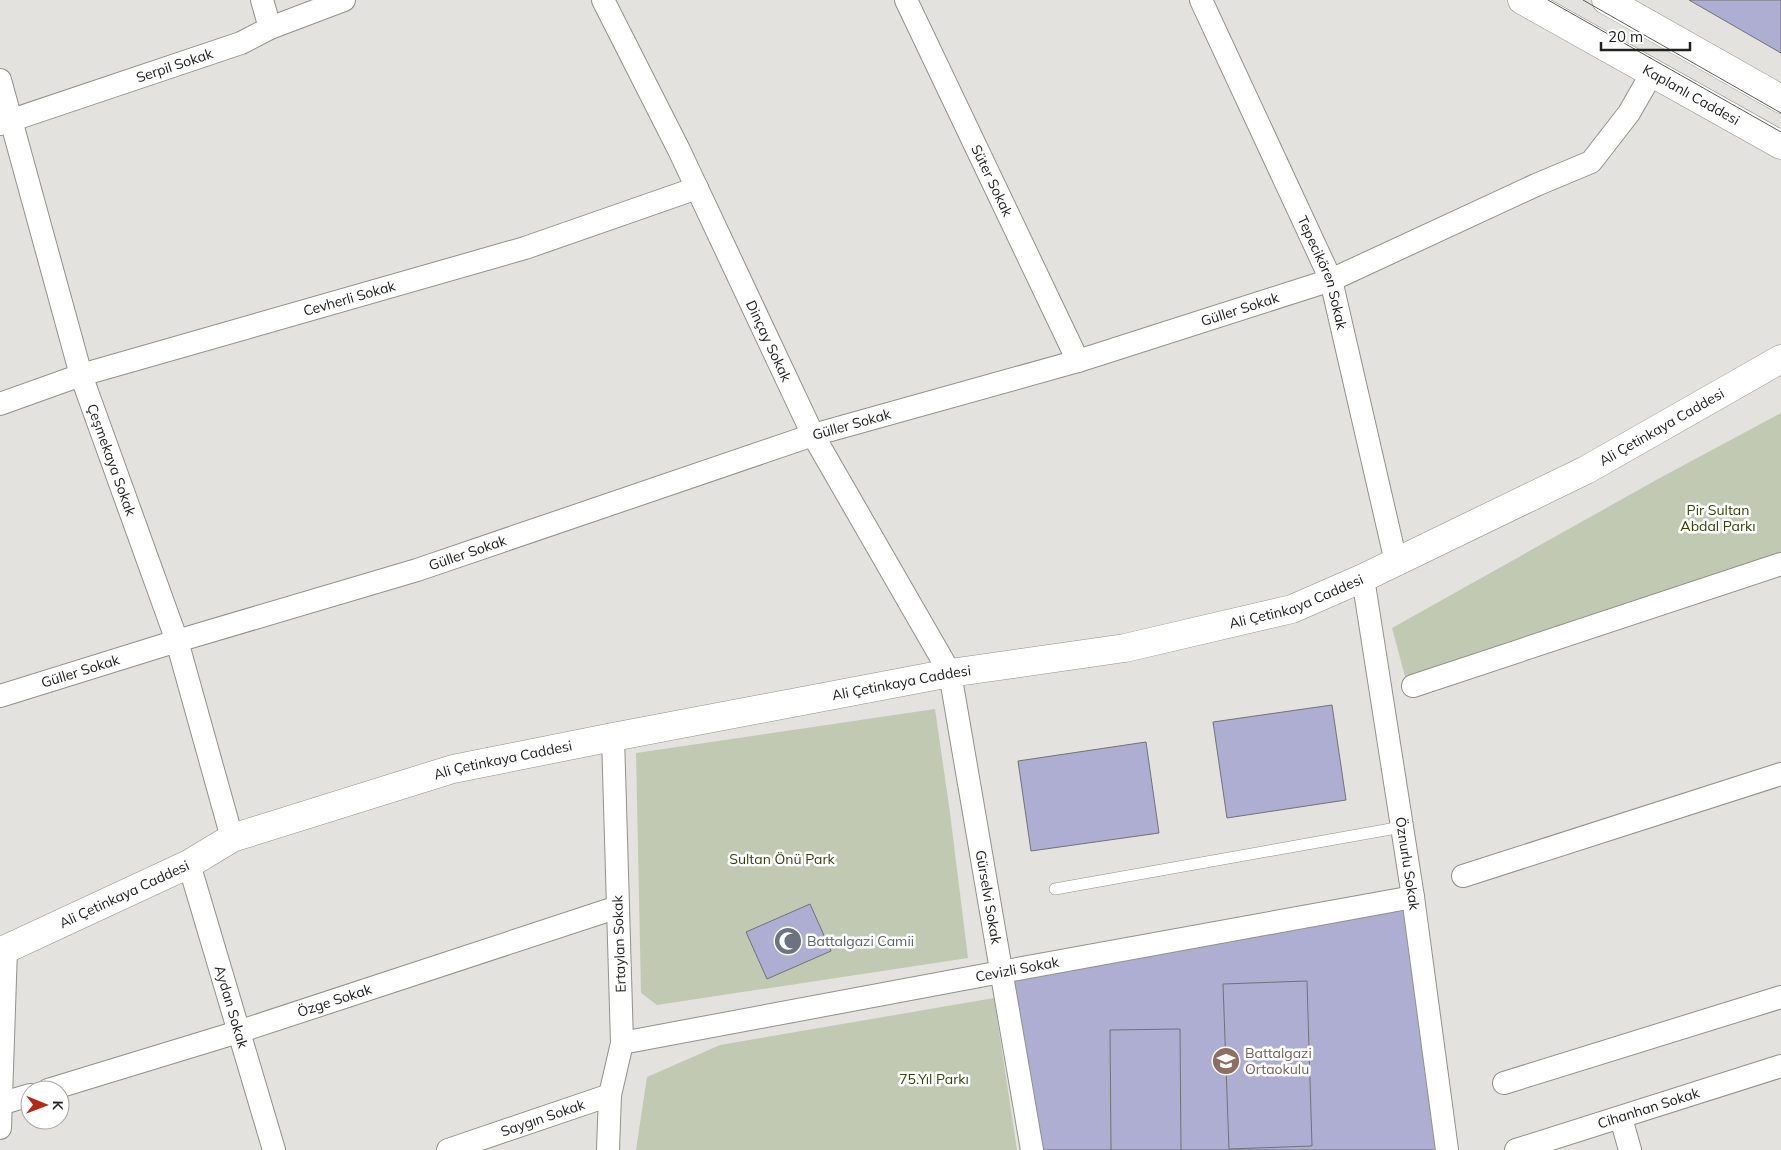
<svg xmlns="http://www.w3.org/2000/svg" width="1781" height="1150" viewBox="0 0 1781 1150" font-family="Mulish,sans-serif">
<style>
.green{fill:#c1c9b2}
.building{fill:#adaed2;stroke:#717275}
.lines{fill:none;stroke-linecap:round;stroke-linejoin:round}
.service-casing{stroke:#92918d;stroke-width:12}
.minor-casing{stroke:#92918d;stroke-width:24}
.secondary-casing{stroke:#92918d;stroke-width:29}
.service{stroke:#fff;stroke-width:11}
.minor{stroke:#fff;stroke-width:22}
.secondary{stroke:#fff;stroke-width:28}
.tram{stroke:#5a5a57;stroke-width:1}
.labels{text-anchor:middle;stroke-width:5;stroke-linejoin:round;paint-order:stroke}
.street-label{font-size:14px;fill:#21211f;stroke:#fff}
.park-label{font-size:14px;fill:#354309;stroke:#fff}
.worship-label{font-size:14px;fill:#5b616d;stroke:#fff;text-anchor:start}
.education-label{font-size:14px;fill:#785e54;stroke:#fff;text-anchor:start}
</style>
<rect width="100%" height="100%" fill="#e3e2de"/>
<!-- green -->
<g class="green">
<path d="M 1781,413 L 1781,564 L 1406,680 L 1392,628 L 1658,479 Z"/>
<path d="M 935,709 L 950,813 L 968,958 L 657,1005 L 641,993 L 636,753 Z"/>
<path d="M 994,998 L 1017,1150 L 636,1150 L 647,1077 L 720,1045 Z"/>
</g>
<!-- building -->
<g class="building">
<path d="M 1689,0 L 1781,0 L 1781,53 Z"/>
<path d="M 1332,705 L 1346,800 L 1227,818 L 1213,722 Z"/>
<path d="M 1146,742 L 1159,833 L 1031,851 L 1018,761 Z"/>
<path d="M 1413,897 L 1447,1150 L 1032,1150 L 1001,972 Z"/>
<path d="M 810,904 L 831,951 L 767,979 L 746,932 Z"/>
<path d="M 1307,981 L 1312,1146 L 1229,1149 L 1223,984 Z"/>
<path d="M 1180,1029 L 1181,1150 L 1111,1150 L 1110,1030 Z"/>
</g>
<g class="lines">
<defs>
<path id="service" d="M 1055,889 L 1402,827"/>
<g id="minor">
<path d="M 262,0 L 270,28"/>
<path id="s1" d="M 603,0 L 679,150 L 813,435 L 950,673 L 1032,1150"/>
<path id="s2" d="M 906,0 L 1078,361"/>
<path id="s3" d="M 1201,0 L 1331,280 L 1396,562"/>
<path id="s4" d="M 0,80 L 81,375 L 177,641 L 232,838"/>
<path id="s5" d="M 0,124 L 241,43 L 270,28 L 344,0"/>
<path id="s6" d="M 0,404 L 81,375 L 525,248 L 697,188"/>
<path id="s7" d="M 1363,578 L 1413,897 L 1447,1150"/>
<path d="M 1413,686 L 1781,564"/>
<path id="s8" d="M 0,696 L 177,641 L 417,570 L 813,435 L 1078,361 L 1331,280 L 1536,185 L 1591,162 L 1629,113 L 1652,73"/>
<path id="s9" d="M 189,864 L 274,1150"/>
<path d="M 1463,876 L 1781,774"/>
<path id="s10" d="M 622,1043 L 1001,972 L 1413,897"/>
<path d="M 1504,1083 L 1781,997"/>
<path id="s11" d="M 48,1090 L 238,1032 L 618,907"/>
<path d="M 0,1104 L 30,1095"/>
<path d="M 1621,1118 L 1630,1150"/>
<path d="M 0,1128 L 6,949"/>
<path id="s12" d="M 448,1150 L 610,1095"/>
<path d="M 608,1150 L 610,1095 L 622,1043 L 613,737"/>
<path id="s13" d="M 1516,1150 L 1781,1066"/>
</g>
<g id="secondary">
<path id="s14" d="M 1522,0 L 1781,145"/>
<path d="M 1606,0 L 1781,99"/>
<path id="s15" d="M 0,954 L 6,949 L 189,864 L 232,838 L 453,769 L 613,737 L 950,673 L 1125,648 L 1292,609 L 1363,578 L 1586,470 L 1781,359"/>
</g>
</defs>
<!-- service casing -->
<use href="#service" class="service-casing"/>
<!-- minor casing -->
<use href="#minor" class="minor-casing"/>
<!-- secondary casing -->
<use href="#secondary" class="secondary-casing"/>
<!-- service -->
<use href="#service" class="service"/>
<!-- minor -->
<use href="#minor" class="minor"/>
<!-- secondary -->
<use href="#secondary" class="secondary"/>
<!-- tram -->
<g class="tram">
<path d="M 1548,0 L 1781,132"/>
<path d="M 1583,0 L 1781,113"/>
</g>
</g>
<!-- icons -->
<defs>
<symbol id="mosque-disc" viewBox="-11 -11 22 22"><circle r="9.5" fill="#6b7280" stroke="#fff"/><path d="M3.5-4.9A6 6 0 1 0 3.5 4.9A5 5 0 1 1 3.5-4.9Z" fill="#fff"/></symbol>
<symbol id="school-disc" viewBox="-11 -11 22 22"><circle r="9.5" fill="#8d6e63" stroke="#fff"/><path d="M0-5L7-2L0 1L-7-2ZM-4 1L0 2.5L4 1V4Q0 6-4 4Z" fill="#fff"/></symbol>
</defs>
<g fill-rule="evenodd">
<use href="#mosque-disc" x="772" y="925" width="32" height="32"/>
<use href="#school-disc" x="1210" y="1045" width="32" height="32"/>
</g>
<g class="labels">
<!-- street labels -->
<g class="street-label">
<text dy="5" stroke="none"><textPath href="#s5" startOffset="184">Serpil Sokak</textPath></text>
<text dy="5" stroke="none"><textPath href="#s14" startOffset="194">Kaplanlı Caddesi</textPath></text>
<text dy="5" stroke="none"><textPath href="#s2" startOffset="200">Süter Sokak</textPath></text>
<text dy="5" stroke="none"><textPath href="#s3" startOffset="299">Tepecikören Sokak</textPath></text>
<text dy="5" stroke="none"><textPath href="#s6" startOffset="365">Cevherli Sokak</textPath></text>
<text dy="5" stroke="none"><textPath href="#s8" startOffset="1299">Güller Sokak</textPath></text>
<text dy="5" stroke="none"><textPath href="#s1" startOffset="379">Dinçay Sokak</textPath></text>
<text dy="5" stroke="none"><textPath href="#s8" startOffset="894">Güller Sokak</textPath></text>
<text dy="5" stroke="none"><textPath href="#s15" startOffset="1758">Ali Çetinkaya Caddesi</textPath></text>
<text dy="5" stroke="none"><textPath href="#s4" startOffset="396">Çeşmekaya Sokak</textPath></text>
<text dy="5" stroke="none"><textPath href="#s8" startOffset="489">Güller Sokak</textPath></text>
<text dy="5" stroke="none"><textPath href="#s15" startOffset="1352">Ali Çetinkaya Caddesi</textPath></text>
<text dy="5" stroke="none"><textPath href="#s8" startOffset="84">Güller Sokak</textPath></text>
<text dy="5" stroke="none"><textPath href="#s15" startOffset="948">Ali Çetinkaya Caddesi</textPath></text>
<text dy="5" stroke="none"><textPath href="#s15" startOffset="542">Ali Çetinkaya Caddesi</textPath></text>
<text dy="5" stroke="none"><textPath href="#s7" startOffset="289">Öznurlu Sokak</textPath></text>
<text dy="5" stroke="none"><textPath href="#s15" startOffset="138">Ali Çetinkaya Caddesi</textPath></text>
<text dy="5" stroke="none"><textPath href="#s1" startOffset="985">Gürselvi Sokak</textPath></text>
<text transform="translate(619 944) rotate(-92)" y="5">Ertaylan Sokak</text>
<text dy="5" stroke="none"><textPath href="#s10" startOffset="402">Cevizli Sokak</textPath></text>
<text dy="5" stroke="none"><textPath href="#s11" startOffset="300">Özge Sokak</textPath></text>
<text dy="5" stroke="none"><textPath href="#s9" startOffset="149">Aydan Sokak</textPath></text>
<text dy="5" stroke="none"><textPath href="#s13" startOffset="139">Cihanhan Sokak</textPath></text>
<text dy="5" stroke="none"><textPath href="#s12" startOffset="100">Saygın Sokak</textPath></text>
</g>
<!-- park labels -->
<g class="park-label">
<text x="1718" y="515">Pir Sultan<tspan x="1718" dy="16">Abdal Parkı</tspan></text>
<text x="782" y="864">Sultan Önü Park</text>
<text x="934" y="1084">75.Yıl Parkı</text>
</g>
<!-- worship labels -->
<g class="worship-label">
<text x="807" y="946">Battalgazi Camii</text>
</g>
<!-- education labels -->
<g class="education-label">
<text x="1245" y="1058">Battalgazi<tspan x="1245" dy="16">Ortaokulu</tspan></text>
</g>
</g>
<!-- north arrow -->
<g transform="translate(45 1105) rotate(91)"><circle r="24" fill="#ffffff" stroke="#a6a6a5"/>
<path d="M0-4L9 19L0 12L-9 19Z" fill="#b52811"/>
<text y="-8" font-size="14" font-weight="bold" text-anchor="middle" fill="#21211f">K</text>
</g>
<!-- scale -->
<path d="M1601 42v8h89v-8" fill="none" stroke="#21211f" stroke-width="2.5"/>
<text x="1608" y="42" font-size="15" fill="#21211f" stroke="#ffffff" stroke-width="4" paint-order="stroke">20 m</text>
</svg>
